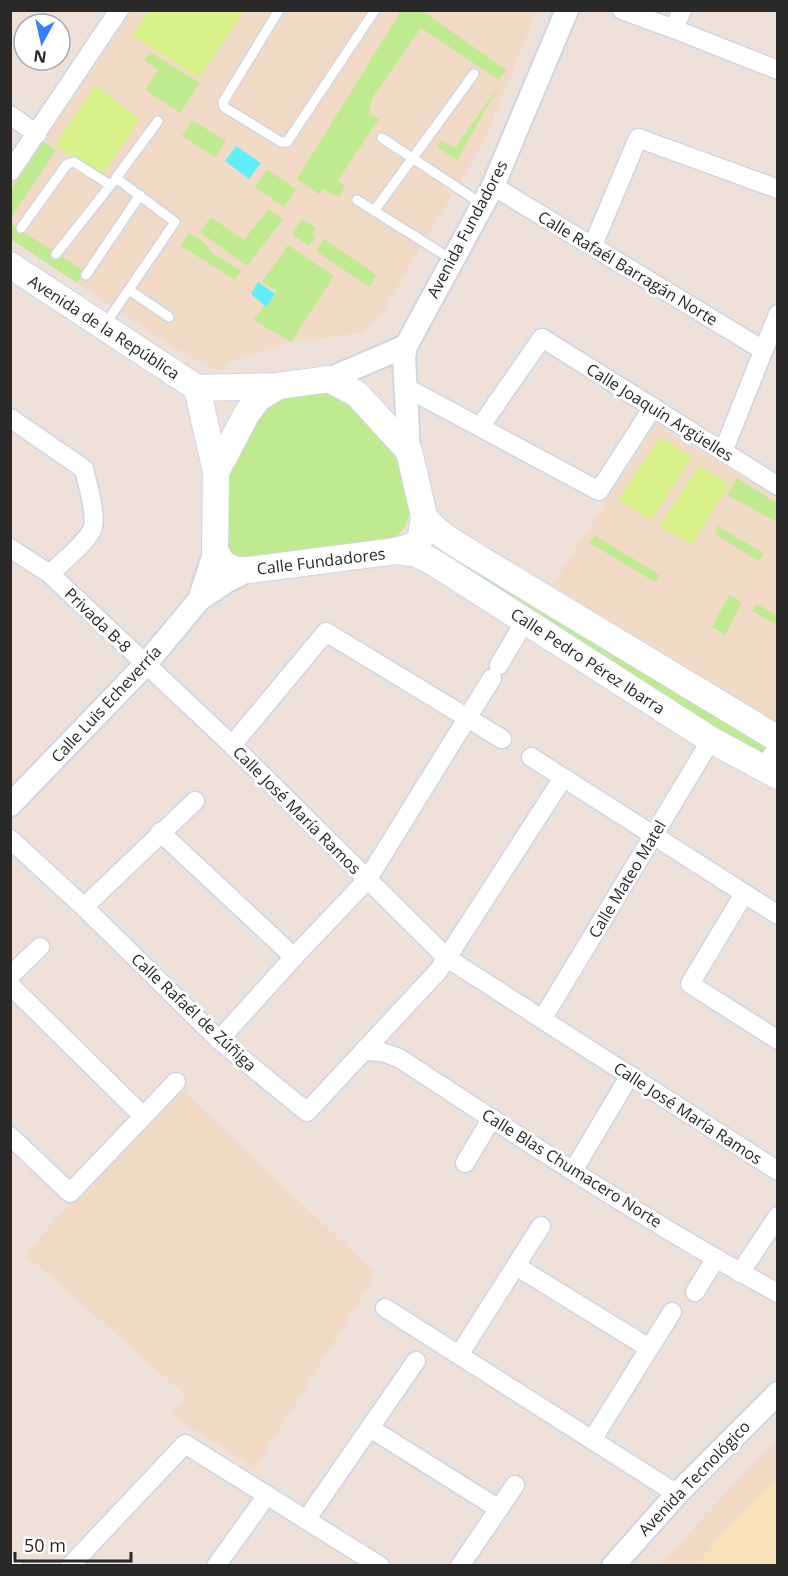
<svg xmlns="http://www.w3.org/2000/svg" width="788" height="1576" viewBox="0 0 788 1576" font-family="'Open Sans',sans-serif">
<style>
.education{fill:#f1dbc7}
.green{fill:#bfea90}
.sand{fill:#f6e1b8}
.pitch{fill:#d9f28a}
.water{fill:#61eefb}
.lines{fill:none;stroke-linecap:round;stroke-linejoin:round}
.service-casing{stroke:#ced6e4;stroke-width:12}
.minor-casing{stroke:#ced6e4;stroke-width:21}
.tertiary-casing{stroke:#ced6e4;stroke-width:26}
.secondary-casing{stroke:#ced6e4;stroke-width:28}
.service{stroke:#fff;stroke-width:9}
.minor{stroke:#fff;stroke-width:18}
.tertiary{stroke:#fff;stroke-width:22}
.secondary{stroke:#fff;stroke-width:26}
.labels{text-anchor:middle;stroke-width:6;stroke-linejoin:round;paint-order:stroke}
.street-label{font-size:16px;fill:#292929;stroke:#fff}
</style>
<rect width="100%" height="100%" fill="#ede1d9"/>
<!-- education -->
<g class="education">
<path d="M 129,11 L 537,11 L 483,143 L 383,311 L 363,333 L 291,342 L 239,358 L 219,371 L 186,355 L 11,239 L 10,189 Z"/>
<path d="M 655,424 L 777,498 L 777,721 L 772,730 L 550,589 Z"/>
<path d="M 177,1085 L 376,1274 L 255,1469 L 172,1415 L 185,1395 L 25,1254 Z"/>
<path d="M 777,1438 L 777,1565 L 659,1565 Z"/>
</g>
<!-- green -->
<g class="green">
<path d="M 401,11 L 423,11 L 506,70 L 499,80 L 421,28 L 372,98 L 369,113 L 379,119 L 338,180 L 345,186 L 339,197 L 323,189 L 319,194 L 297,179 Z"/>
<path d="M 150,52 L 200,83 L 180,113 L 145,90 L 158,70 L 144,60 Z"/>
<path d="M 500,84 L 457,160 L 437,147 L 442,141 L 455,148 Z"/>
<path d="M 192,120 L 226,141 L 215,157 L 182,136 Z"/>
<path d="M 44,141 L 56,151 L 11,217 L 11,189 Z"/>
<path d="M 267,169 L 296,189 L 284,207 L 255,187 Z"/>
<path d="M 268,209 L 283,219 L 247,266 L 200,232 L 211,217 L 244,240 Z"/>
<path d="M 302,219 L 316,228 L 312,234 L 315,237 L 309,246 L 292,234 Z"/>
<path d="M 10,223 L 84,271 L 77,283 L 11,239 Z"/>
<path d="M 189,233 L 204,242 L 211,252 L 241,271 L 235,280 L 181,246 Z"/>
<path d="M 324,239 L 377,275 L 369,287 L 316,251 Z"/>
<path d="M 288,245 L 334,276 L 291,342 L 253,320 L 277,291 L 262,282 Z"/>
<path d="M 340,388 L 396,451 L 401,470 L 410,512 L 406,525 L 398,535 L 383,542 L 249,567 L 222,560 L 220,492 L 235,444 L 275,394 Z"/>
<path d="M 737,478 L 777,503 L 777,522 L 727,495 Z"/>
<path d="M 718,526 L 765,554 L 758,561 L 715,534 Z"/>
<path d="M 594,535 L 660,575 L 655,582 L 590,543 Z"/>
<path d="M 458,560 L 770,744 L 759,758 L 455,563 Z"/>
<path d="M 729,595 L 742,602 L 725,635 L 712,627 Z"/>
<path d="M 757,604 L 777,616 L 777,625 L 752,611 Z"/>
</g>
<!-- sand -->
<path class="sand" d="M 777,1476 L 777,1565 L 695,1565 Z"/>
<!-- pitch -->
<g class="pitch">
<path d="M 148,11 L 148,10 L 244,11 L 199,78 L 132,35 Z"/>
<path d="M 95,85 L 140,119 L 101,176 L 55,145 Z"/>
<path d="M 660,437 L 692,457 L 651,520 L 618,500 Z"/>
<path d="M 699,466 L 729,484 L 692,545 L 659,526 Z"/>
</g>
<!-- water -->
<g class="water">
<path d="M 236,146 L 261,163 L 249,179 L 225,161 Z"/>
<path d="M 258,282 L 275,294 L 266,307 L 251,294 Z"/>
</g>
<g class="lines">
<defs>
<g id="service">
<path d="M 279,10 L 223,102 L 224,107 L 281,142 L 287,142 L 375,10"/>
<path d="M 382,138 L 482,204"/>
<path d="M 357,200 L 451,259"/>
<path d="M 374,211 L 474,74"/>
<path d="M 21,228 L 67,164 L 74,162 L 110,185"/>
<path d="M 56,254 L 113,182"/>
<path d="M 86,275 L 140,195"/>
<path d="M 129,290 L 169,317"/>
<path d="M 104,326 L 175,222 L 116,178 L 158,121"/>
</g>
<g id="minor">
<path d="M 622,10 L 674,29 L 778,70"/>
<path d="M 674,29 L 682,10"/>
<path d="M 10,115 L 37,134"/>
<path d="M 10,172 L 119,10"/>
<path d="M 493,186 L 763,350"/>
<path d="M 593,245 L 638,138 L 778,189"/>
<path d="M 405,387 L 599,491 L 653,407"/>
<path d="M 10,418 L 84,469 C 87,483 98,517 92,530 C 85,544 62,562 50,574"/>
<path d="M 480,427 L 542,338 L 778,486"/>
<path d="M 723,452 L 778,314"/>
<path d="M 10,548 L 50,574 L 232,745 L 447,958 L 778,1171"/>
<path d="M 499,665 L 525,621"/>
<path d="M 232,745 L 326,632 L 502,739"/>
<path d="M 531,757 L 778,915"/>
<path d="M 764,768 L 778,747"/>
<path d="M 160,832 L 294,957"/>
<path d="M 10,839 L 84,907 L 219,1040 L 307,1112 L 439,970 L 563,778"/>
<path d="M 744,894 L 690,984 L 778,1040"/>
<path d="M 84,907 L 195,801"/>
<path d="M 10,976 L 40,947"/>
<path d="M 10,985 L 143,1116"/>
<path d="M 543,1018 L 711,740"/>
<path d="M 219,1040 L 294,957 L 367,880 L 492,678"/>
<path d="M 364,1051 L 382,1052 L 399,1058 C 523,1139 647,1222 778,1293"/>
<path d="M 10,1136 L 70,1193 L 176,1082"/>
<path d="M 465,1163 L 492,1118"/>
<path d="M 573,1171 L 630,1075"/>
<path d="M 516,1266 L 649,1348"/>
<path d="M 740,1273 L 778,1216"/>
<path d="M 695,1292 L 716,1258"/>
<path d="M 385,1308 L 677,1494"/>
<path d="M 459,1355 L 541,1226"/>
<path d="M 370,1428 L 499,1509"/>
<path d="M 592,1440 L 672,1312"/>
<path d="M 306,1520 L 416,1361"/>
<path d="M 10,1563 L 13,1566"/>
<path d="M 70,1566 L 185,1444 L 380,1566"/>
<path d="M 216,1566 L 267,1495"/>
<path d="M 460,1566 L 515,1485"/>
</g>
<g id="tertiary">
<path d="M 329,379 L 406,346"/>
<path d="M 409,451 L 404,358 L 406,346 L 493,186 L 567,10"/>
<path d="M 199,600 L 215,551"/>
<path d="M 10,805 L 145,665 L 199,600 L 227,581 L 249,570"/>
<path d="M 613,1566 L 677,1494 L 778,1393"/>
</g>
<g id="secondary">
<path d="M 10,265 L 197,388"/>
<path d="M 197,388 L 278,386 L 329,379 L 357,394 L 409,451 L 424,516 L 421,537 L 416,545 L 396,551 L 249,570 L 236,570 L 223,564 L 215,551 L 216,472 L 247,413 L 259,398 L 278,386"/>
<path d="M 197,388 L 216,472"/>
<path d="M 424,516 C 436,534 455,543 472,554 L 778,739"/>
<path d="M 396,551 L 417,554 L 433,562 L 711,740 L 778,776"/>
</g>
</defs>
<!-- service casing -->
<use href="#service" class="service-casing"/>
<!-- minor casing -->
<use href="#minor" class="minor-casing"/>
<!-- tertiary casing -->
<use href="#tertiary" class="tertiary-casing"/>
<!-- secondary casing -->
<use href="#secondary" class="secondary-casing"/>
<!-- service -->
<use href="#service" class="service"/>
<!-- minor -->
<use href="#minor" class="minor"/>
<!-- tertiary -->
<use href="#tertiary" class="tertiary"/>
<!-- secondary -->
<use href="#secondary" class="secondary"/>
</g>
<g class="labels">
<!-- street labels -->
<g class="street-label">
<text transform="translate(467 229) rotate(-62)" y="6">Avenida Fundadores</text>
<text transform="translate(628 268) rotate(31)" y="6">Calle Rafaél Barragán Norte</text>
<text transform="translate(104 327) rotate(33)" y="6">Avenida de la República</text>
<text transform="translate(660 412) rotate(32)" y="6">Calle Joaquín Argüelles</text>
<text transform="translate(321 561) rotate(-7)" y="6">Calle Fundadores</text>
<text transform="translate(98 620) rotate(44)" y="6">Privada B-8</text>
<text transform="translate(588 661) rotate(33)" y="6">Calle Pedro Pérez Ibarra</text>
<text transform="translate(106 704) rotate(-47)" y="6">Calle Luis Echeverría</text>
<text transform="translate(297 810) rotate(45)" y="6">Calle José María Ramos</text>
<text transform="translate(627 879) rotate(-59)" y="6">Calle Mateo Matel</text>
<text transform="translate(194 1012) rotate(43)" y="6">Calle Rafaél de Zúñiga</text>
<text transform="translate(688 1113) rotate(33)" y="6">Calle José María Ramos</text>
<text transform="translate(572 1168) rotate(32)" y="6">Calle Blas Chumacero Norte</text>
<text transform="translate(694 1478) rotate(-46)" y="6">Avenida Tecnológico</text>
</g>
</g>
<!-- border -->
<rect width="788" height="1576" fill="none" stroke="#292929" stroke-width="24"/>
<!-- north arrow -->
<g transform="translate(42 42) rotate(188)"><circle r="28" fill="#ffffff" stroke="#a9a9a9" stroke-width="1.5"/>
<path d="M0-4.5L10 22L0 15L-10 22Z" fill="#3480ff"/>
<text y="-9" font-size="16" font-weight="bold" text-anchor="middle" fill="#292929">N</text>
</g>
<!-- scale -->
<path d="M15 1552v9h116v-9" fill="none" stroke="#292929" stroke-width="3"/>
<text x="24" y="1552" font-size="18" fill="#292929" stroke="#ffffff" stroke-width="4.5" paint-order="stroke">50 m</text>
</svg>
